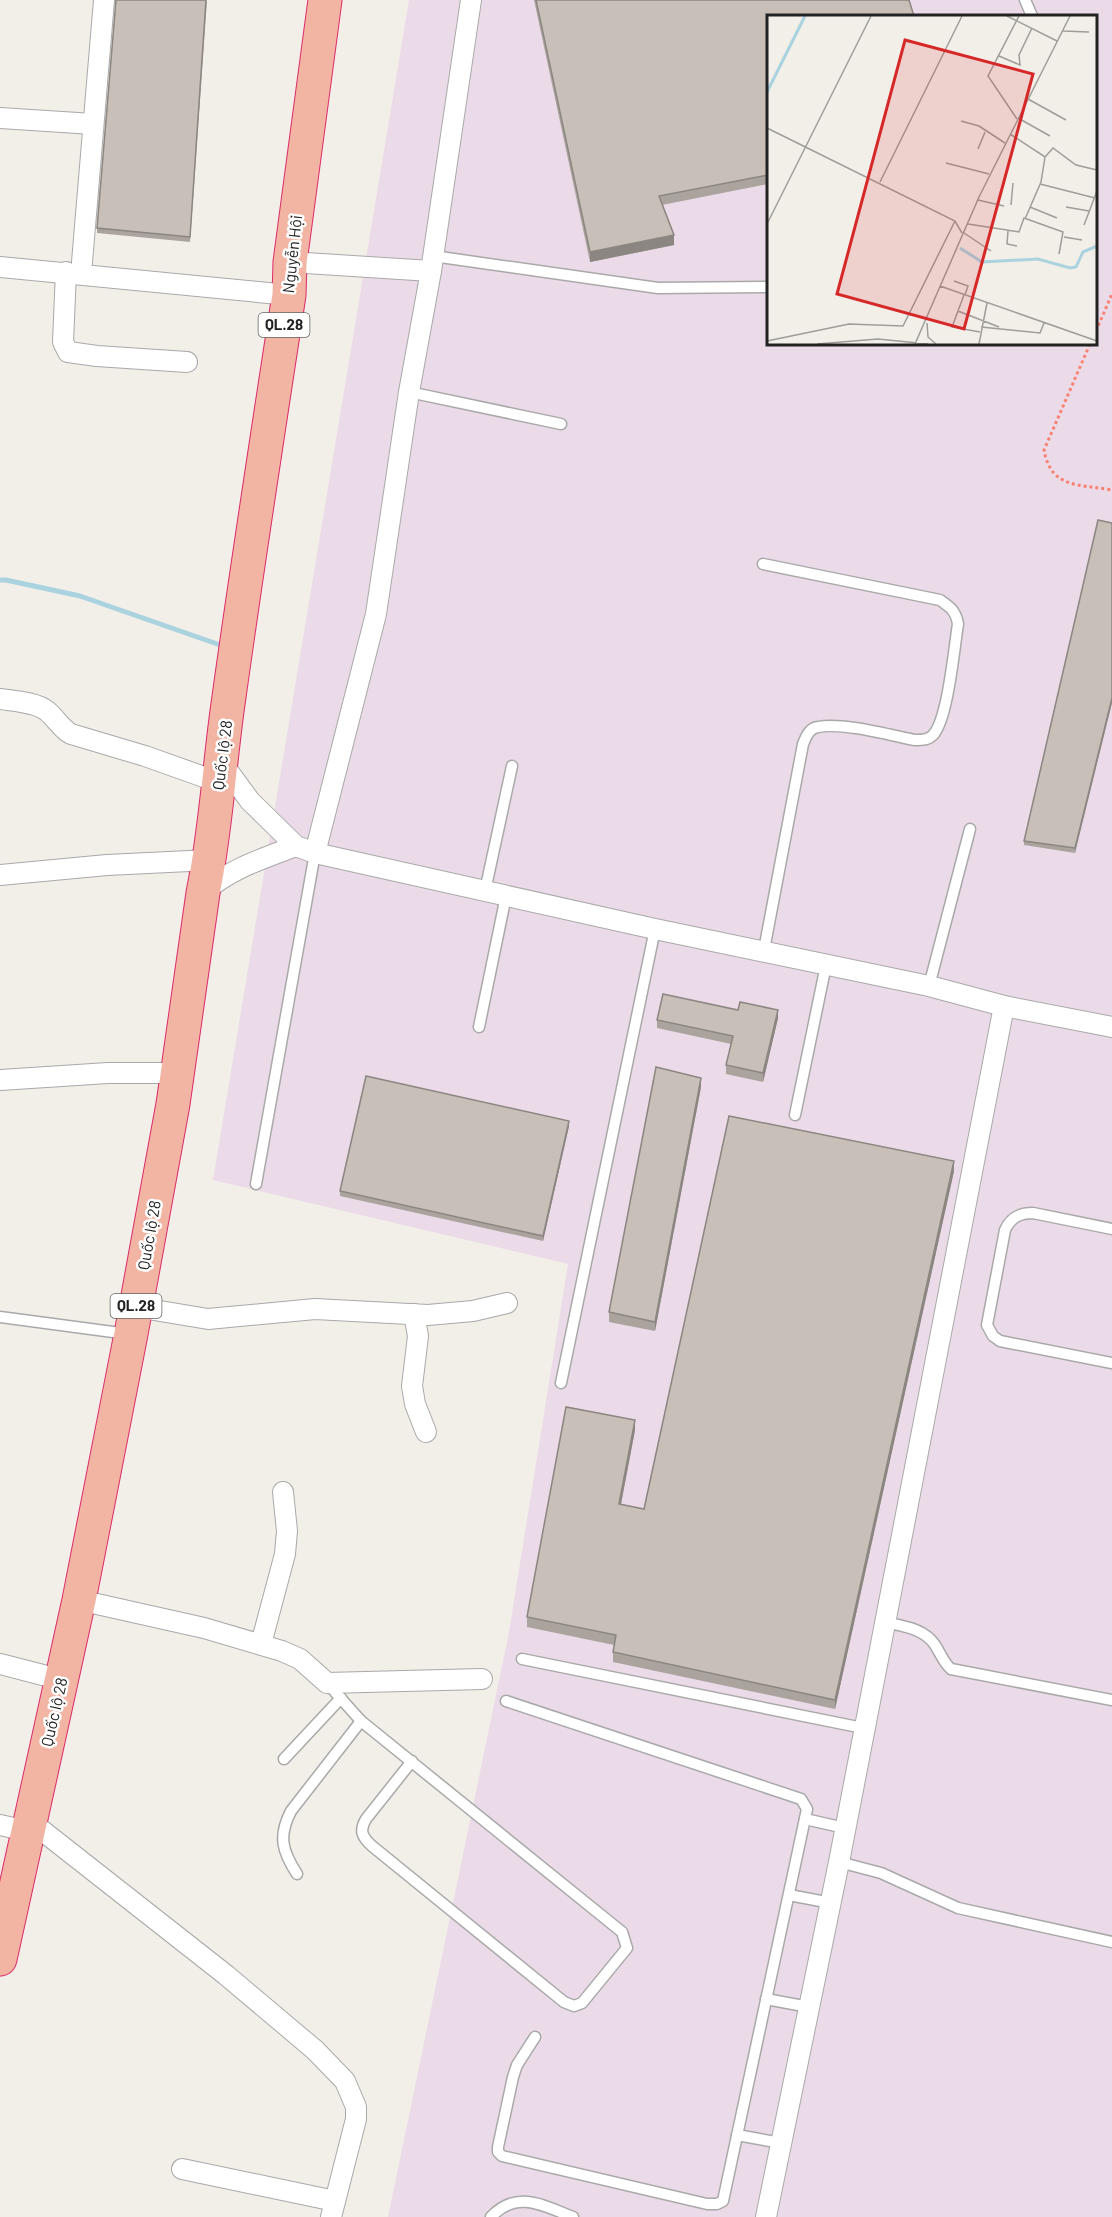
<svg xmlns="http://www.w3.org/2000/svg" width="1112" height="2217" viewBox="0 0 1112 2217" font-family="Barlow,sans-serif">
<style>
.industrial{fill:#ebdbe8;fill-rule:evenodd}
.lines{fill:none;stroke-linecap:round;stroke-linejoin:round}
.stream{stroke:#aad3df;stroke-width:5}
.service-casing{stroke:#a9a9a9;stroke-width:13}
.minor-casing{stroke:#a9a9a9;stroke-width:22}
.trunk-casing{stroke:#dc2a67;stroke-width:35}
.path{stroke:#fa8072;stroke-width:3;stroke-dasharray:3 3;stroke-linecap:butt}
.service{stroke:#fff;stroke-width:10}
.minor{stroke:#fff;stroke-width:20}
.trunk{stroke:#f2b4a3;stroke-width:33}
.wall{fill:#aba49e}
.shaded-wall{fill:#8b8681}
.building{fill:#c7bfb8;stroke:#8b8681;stroke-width:1.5}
.labels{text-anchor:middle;stroke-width:5;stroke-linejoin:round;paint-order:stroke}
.shield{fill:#fff;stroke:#646464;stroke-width:1.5}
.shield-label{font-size:15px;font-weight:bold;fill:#222}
.street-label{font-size:16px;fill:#222;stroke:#fff}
.inset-river{fill:none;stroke:#aad3df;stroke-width:3}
.inset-road{fill:none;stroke:#9f9d99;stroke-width:1.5}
.view{fill:#d62828;fill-opacity:0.15;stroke:#d62828;stroke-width:3}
.inset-edge{fill:none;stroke:#222;stroke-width:3}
</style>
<rect width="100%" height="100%" fill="#f2efe9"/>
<!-- industrial -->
<path class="industrial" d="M 409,0 L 1112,0 L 1112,2217 L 388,2217 L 509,1632 L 568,1264 L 213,1180 ZM 768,16 L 1096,16 L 1096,344 L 768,344 Z"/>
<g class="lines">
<!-- stream -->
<path class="stream" d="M 0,580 L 6,580 L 80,596 L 223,646"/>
<defs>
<g id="service">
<path d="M 1025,0 L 1032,16"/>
<path d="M 433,256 L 658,288 L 768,287"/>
<path d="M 409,392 L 561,424"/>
<path d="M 763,564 L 940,600 C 950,607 956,611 958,624 C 954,648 948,719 933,735 C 928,740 922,740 915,740 C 890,735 842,722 818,727 C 809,728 806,737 803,744 L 764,950"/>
<path d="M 485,891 L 512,766"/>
<path d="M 929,986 L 970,829"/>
<path d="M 479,1027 L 506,896"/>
<path d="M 795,1115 L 826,965"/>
<path d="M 256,1184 L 315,853"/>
<path d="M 1112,1229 L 1033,1213 C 1020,1213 1011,1217 1005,1230 L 987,1325 L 993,1336 L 1000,1341 L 1112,1363"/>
<path d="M 0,1317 L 128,1334"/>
<path d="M 561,1383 L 655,929"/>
<path d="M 884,1622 C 902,1626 924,1628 935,1645 C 941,1654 943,1662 951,1669 L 1112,1700"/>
<path d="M 522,1659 L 863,1728"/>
<path d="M 327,1683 L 361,1721 L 622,1932 L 627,1948 L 582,2003 L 574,2006 L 564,2002 L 372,1846 C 362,1837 359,1831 366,1819 L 412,1761"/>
<path d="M 506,1701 L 801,1799 L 807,1809 L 723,2201 L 717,2204 L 707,2204 L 502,2156 L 498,2152 L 498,2147 L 513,2077 L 517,2065 L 535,2037"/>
<path d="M 284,1759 L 341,1698"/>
<path d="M 805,1819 L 845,1828"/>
<path d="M 839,1862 L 881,1873 L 958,1908 L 1112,1942"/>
<path d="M 297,1874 C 282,1851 278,1836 291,1811 L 361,1721"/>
<path d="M 789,1895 L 831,1903"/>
<path d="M 766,1999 L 809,2007"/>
<path d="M 737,2135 L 781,2143"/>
<path d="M 491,2217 C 517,2189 544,2206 573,2217"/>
</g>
<g id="minor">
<path d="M 0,118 L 93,124"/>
<path d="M 290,262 L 431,271"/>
<path d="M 0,267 L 289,295"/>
<path d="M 66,272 L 63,342 L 68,352 L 97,356 L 187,362"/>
<path d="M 81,274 L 104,0"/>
<path d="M 0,699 C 14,701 36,702 47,711 C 56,718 60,728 71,734 L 145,756 L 218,782"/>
<path d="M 220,760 L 250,801 L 296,846 L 315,853 L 655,929 L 929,986 L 1004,1006 L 1112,1027"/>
<path d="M 315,853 L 376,614 L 409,392 L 431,271 L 471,0"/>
<path d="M 0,875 L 107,865 L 210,860"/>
<path d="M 203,893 C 229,869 264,858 296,846"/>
<path d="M 0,1080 L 108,1073 L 177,1073"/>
<path d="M 136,1307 L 208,1319 L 315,1309 L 428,1315 L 473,1311 L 507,1303"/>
<path d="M 414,1314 L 418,1336 L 412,1386 L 415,1404 L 426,1432"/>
<path d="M 79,1600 L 204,1628 L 282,1651 L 300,1659 L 327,1683 L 482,1679"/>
<path d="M 261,1644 L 285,1554 L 287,1531 L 283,1492"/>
<path d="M 0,1664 L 62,1680"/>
<path d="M 30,1821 L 226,1975 L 315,2050 L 345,2081 L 356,2107 L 356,2119 L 331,2217"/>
<path d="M 0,1825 L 27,1831"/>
<path d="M 182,2169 L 335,2201"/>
<path d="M 766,2217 L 839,1862 L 1004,1006"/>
</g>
<path id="trunk" d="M 0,1959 L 79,1600 L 131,1334 L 173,1104 L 203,893 C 216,830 219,767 228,704 C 247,567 268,431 289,295 L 290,262 L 325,0"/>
</defs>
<!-- service casing -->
<use href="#service" class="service-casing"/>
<!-- minor casing -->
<use href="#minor" class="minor-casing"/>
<!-- trunk casing -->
<use href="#trunk" class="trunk-casing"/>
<!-- path -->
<g class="path">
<path d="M 1096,331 L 1112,294"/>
<path d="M 1090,344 L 1044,450 C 1051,489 1079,484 1112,490"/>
</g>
<!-- service -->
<use href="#service" class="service"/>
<!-- minor -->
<use href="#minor" class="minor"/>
<!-- trunk -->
<use href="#trunk" class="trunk"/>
</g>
<!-- wall -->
<g class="wall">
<path d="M 207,0 L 190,242 L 97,233 L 97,228 Z"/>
<path d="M 534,0 L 909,0 L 768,16 L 768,184 L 662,205 L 674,245 L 590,262 Z"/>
<path d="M 1112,523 L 1075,853 L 1024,845 L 1024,841 Z"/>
<path d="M 738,1010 L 778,1018 L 763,1082 L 726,1074 L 726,1065 L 731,1044 L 657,1028 L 657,1020 Z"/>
<path d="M 701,1087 L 655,1331 L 609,1322 L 609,1312 Z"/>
<path d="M 569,1126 L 543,1241 L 340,1196 L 340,1191 Z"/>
<path d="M 954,1171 L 835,1709 L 613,1662 L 613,1652 L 614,1645 L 527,1627 L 527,1617 L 635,1430 L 621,1504 L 644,1509 Z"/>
</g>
<!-- shaded-wall -->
<g class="shaded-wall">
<path d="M 674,235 L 674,245 L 590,262 L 590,252 Z"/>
<path d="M 1112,698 L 1112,703 L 1075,853 L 1075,848 Z"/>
<path d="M 778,1010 L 778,1018 L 763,1082 L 763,1073 Z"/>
<path d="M 701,1078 L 701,1087 L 655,1331 L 655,1322 Z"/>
<path d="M 569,1121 L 569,1126 L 543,1241 L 543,1236 Z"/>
<path d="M 954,1161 L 954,1171 L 835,1709 L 835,1700 Z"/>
<path d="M 635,1420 L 635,1430 L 619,1514 L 619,1504 Z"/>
</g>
<!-- building -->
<g class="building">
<path d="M 116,0 L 206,0 L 190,237 L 97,228 Z"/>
<path d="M 536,0 L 909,0 L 914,16 L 768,16 L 768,175 L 659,196 L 674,235 L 590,252 Z"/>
<path d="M 1098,520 L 1112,523 L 1112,698 L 1075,848 L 1024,841 Z"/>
<path d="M 663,994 L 738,1010 L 740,1002 L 778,1010 L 763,1073 L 726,1065 L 733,1036 L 657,1020 Z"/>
<path d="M 656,1067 L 701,1078 L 655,1322 L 609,1312 Z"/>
<path d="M 366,1076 L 569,1121 L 543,1236 L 340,1191 Z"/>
<path d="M 729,1116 L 954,1161 L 835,1700 L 613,1652 L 616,1635 L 527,1617 L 566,1407 L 635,1420 L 619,1504 L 644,1509 Z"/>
</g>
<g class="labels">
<!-- shield labels -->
<g class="shield">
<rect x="258.5" y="313" width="51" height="24" rx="4.5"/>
<rect x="110.5" y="1294" width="51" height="24" rx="4.5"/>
</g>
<g class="shield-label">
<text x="284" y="330">QL.28</text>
<text x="136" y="1311">QL.28</text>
</g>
<!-- street labels -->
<g class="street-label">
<text transform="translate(292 254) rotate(-84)" y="6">Nguyễn Hội</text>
<text transform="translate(222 755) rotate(-83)" y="6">Quốc lộ 28</text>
<text transform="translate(149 1235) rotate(-80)" y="6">Quốc lộ 28</text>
<text transform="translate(54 1712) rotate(-77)" y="6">Quốc lộ 28</text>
</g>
</g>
<!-- overview -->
<g transform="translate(767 15)">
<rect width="330" height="330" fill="#f2efe9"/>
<path class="inset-river" d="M 0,77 L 38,1M 193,233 L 215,247 L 271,244 L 303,253 L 309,252 L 316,237 L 330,231"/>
<path class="inset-road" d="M 240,1 L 290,26M 296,16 L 322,17M 232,41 L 253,50 L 252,40 L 265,13M 261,84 L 299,105M 251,103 L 283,121M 250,104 L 221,61 L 252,1M 194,106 L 212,111 L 238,128M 0,113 L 188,206 L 195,218M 243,119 L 278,142 L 286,133 L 309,150 L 330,155M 211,134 L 218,117M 179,148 L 222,159M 113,167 L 195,1M 273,169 L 328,183M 211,185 L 237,191M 244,190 L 246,168M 263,192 L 290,203M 299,192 L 322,196M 258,204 L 274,167 L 278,142M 0,209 L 104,1M 201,209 L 252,217 L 257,203 L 296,217 L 292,239M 317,210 L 330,176M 241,216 L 240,229 L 250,231M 197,218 L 224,236M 297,222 L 315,225M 187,266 L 201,271 L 198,280M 173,271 L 330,326M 197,280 L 185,312 L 213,317M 191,296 L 232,312M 160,308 L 161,322 L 169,329M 214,312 L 273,318 L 277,308M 0,326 L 82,309 L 136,311 L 188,206M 50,329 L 111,324 L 161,329M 148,329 L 212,182 L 303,1M 212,329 L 220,288"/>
<path class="view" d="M 138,25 L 266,59 L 197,314 L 70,279 Z"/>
<rect width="330" height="330" class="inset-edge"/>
</g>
</svg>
